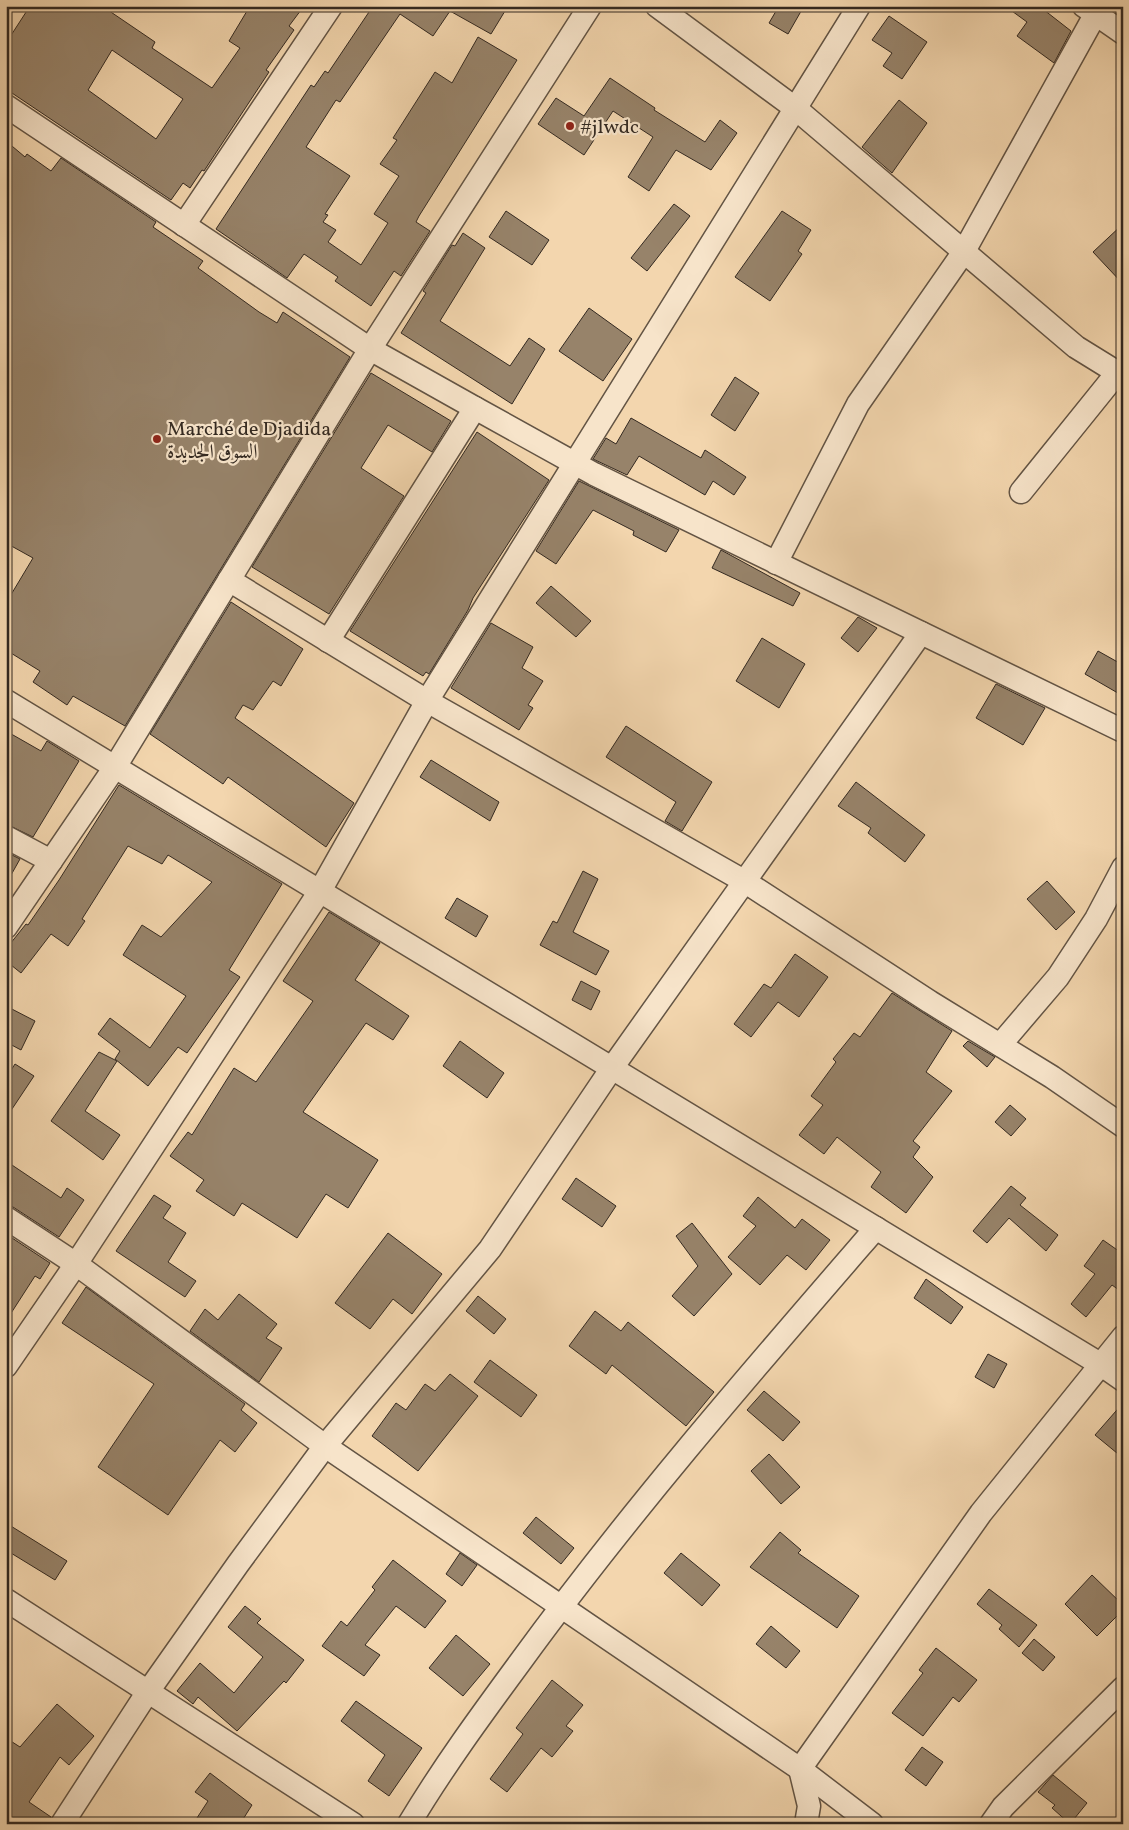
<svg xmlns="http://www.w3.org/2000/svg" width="1129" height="1830" viewBox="0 0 1129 1830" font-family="Vollkorn,Amiri,serif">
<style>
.building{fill:#97836a;stroke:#332921;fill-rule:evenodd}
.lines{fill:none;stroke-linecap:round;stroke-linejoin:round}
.minor-casing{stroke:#635444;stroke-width:25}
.minor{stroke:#f7e4ca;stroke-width:22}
.poi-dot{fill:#8f2418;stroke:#f7e4ca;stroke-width:2}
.labels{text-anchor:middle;stroke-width:4.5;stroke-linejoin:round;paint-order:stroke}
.poi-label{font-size:20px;fill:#332921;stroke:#f7e4ca;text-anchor:start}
</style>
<rect width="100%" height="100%" fill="#f3d6ae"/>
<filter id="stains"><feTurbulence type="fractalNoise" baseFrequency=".004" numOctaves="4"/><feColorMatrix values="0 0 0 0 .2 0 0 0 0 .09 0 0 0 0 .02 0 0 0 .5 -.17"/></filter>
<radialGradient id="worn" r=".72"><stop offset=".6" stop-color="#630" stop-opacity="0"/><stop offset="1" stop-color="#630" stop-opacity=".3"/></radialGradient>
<!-- building -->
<g class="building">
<path d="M 30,6 L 102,6 L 155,42 L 152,48 L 212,88 L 240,48 L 229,41 L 250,6 L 304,6 L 289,26 L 294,30 L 266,70 L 269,72 L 204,171 L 202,170 L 190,188 L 183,183 L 171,200 L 6,89 L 6,43 ZM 112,50 L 183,99 L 156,139 L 88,90 Z"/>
<path d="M 373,6 L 508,6 L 491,34 L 450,11 L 433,36 L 400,14 L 340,102 L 336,100 L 306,147 L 350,176 L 325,214 L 328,215 L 323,222 L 336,230 L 328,242 L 361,265 L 388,223 L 374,214 L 399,176 L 380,164 L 397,140 L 393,138 L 435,72 L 452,83 L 478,37 L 517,60 L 419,216 L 416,222 L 430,231 L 401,276 L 394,271 L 371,306 L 335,281 L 338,277 L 304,254 L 287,278 L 216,229 L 311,85 L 314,87 L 325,71 L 328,73 Z"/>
<path d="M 779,6 L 804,6 L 788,34 L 769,23 Z"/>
<path d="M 1005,6 L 1039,6 L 1071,31 L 1054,63 L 1017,36 L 1027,22 Z"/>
<path d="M 889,16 L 927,42 L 902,79 L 883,66 L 892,53 L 872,40 Z"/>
<path d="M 610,78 L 655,108 L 654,110 L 705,142 L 720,120 L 737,133 L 711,170 L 676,150 L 649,191 L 628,177 L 653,137 L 613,111 L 584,155 L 538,124 L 556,98 L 584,116 Z"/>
<path d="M 899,100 L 927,123 L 892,173 L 862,147 Z"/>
<path d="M 6,141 L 25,157 L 27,154 L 51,171 L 61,158 L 156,222 L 153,227 L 203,261 L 198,268 L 259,312 L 277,323 L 283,312 L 350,357 L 125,726 L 73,696 L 67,705 L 33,682 L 40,671 L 6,650 L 6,603 L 33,558 L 6,543 Z"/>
<path d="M 674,204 L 690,216 L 647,271 L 631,258 Z"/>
<path d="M 506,211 L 549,240 L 532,265 L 489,237 Z"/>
<path d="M 782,211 L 811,230 L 798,251 L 802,254 L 770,301 L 735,277 Z"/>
<path d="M 1123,224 L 1123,284 L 1093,252 Z"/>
<path d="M 463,233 L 485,248 L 440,321 L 510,366 L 529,338 L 545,349 L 512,404 L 401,333 L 426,293 L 423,291 L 452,245 L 455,246 Z"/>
<path d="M 589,308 L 632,339 L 603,381 L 559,351 Z"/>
<path d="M 371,373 L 451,421 L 432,452 L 388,425 L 361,468 L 404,496 L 329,614 L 252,567 Z"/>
<path d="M 735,377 L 759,393 L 735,431 L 711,415 Z"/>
<path d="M 631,418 L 701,458 L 705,450 L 746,477 L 734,495 L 713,481 L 705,495 L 639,456 L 627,475 L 593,459 L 606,438 L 616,444 Z"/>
<path d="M 477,432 L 549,480 L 473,598 L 468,610 L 429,674 L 426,672 L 423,676 L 350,631 Z"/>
<path d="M 579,481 L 679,530 L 666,552 L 633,535 L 634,531 L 593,510 L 556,564 L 536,551 Z"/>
<path d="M 721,550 L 800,593 L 793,606 L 712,568 Z"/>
<path d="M 551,586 L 591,621 L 576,637 L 536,603 Z"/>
<path d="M 231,602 L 303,649 L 281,686 L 273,681 L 253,710 L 243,705 L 235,718 L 354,803 L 326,847 L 228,777 L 223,784 L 150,734 Z"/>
<path d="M 858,617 L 877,628 L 858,652 L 841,638 Z"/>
<path d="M 491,623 L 533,647 L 522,668 L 543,681 L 528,705 L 533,708 L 519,730 L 451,688 Z"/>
<path d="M 762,638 L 805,664 L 779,708 L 736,681 Z"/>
<path d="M 1098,651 L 1123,665 L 1123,696 L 1085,674 Z"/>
<path d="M 996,684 L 1045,708 L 1023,745 L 976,718 Z"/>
<path d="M 626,726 L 712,782 L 682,831 L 665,821 L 676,802 L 606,757 Z"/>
<path d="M 6,731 L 41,751 L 47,741 L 79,761 L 33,837 L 6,824 Z"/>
<path d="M 431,760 L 499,802 L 490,821 L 420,777 Z"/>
<path d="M 856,782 L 925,835 L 905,862 L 868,833 L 871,828 L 838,806 Z"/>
<path d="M 119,785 L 282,884 L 229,970 L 240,977 L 187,1053 L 178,1047 L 148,1086 L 115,1059 L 120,1051 L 98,1034 L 110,1018 L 150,1048 L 186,996 L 123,955 L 142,925 L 161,937 L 212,882 L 168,855 L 162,864 L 128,846 L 82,919 L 85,921 L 68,946 L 51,934 L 21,973 L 6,961 L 6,949 L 26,924 L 28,925 L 59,880 Z"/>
<path d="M 6,852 L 20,859 L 6,884 Z"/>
<path d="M 583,871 L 598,879 L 573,932 L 609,951 L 596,975 L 540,945 L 553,921 L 557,923 Z"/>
<path d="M 1047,881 L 1075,912 L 1056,930 L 1027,899 Z"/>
<path d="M 457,898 L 488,916 L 476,937 L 445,918 Z"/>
<path d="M 329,912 L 380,943 L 355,980 L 409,1016 L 393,1040 L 366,1023 L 303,1112 L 378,1160 L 348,1208 L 326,1194 L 297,1238 L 242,1203 L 234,1216 L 196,1191 L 204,1180 L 170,1156 L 188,1132 L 192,1135 L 234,1068 L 256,1082 L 313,1001 L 283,981 Z"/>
<path d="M 795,954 L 828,977 L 799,1017 L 778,1002 L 751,1037 L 734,1024 L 764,984 L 771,988 Z"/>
<path d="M 581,981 L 600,991 L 591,1010 L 572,1000 Z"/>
<path d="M 892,993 L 952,1031 L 926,1072 L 952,1091 L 913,1141 L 920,1147 L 913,1157 L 933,1177 L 906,1213 L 871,1187 L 881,1172 L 837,1137 L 824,1154 L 799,1135 L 823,1105 L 811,1096 L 836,1062 L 833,1059 L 854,1033 L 860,1037 Z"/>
<path d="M 6,1006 L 35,1021 L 21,1050 L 6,1042 Z"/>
<path d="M 460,1041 L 504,1073 L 487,1098 L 443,1066 Z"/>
<path d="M 968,1041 L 995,1057 L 987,1067 L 963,1046 Z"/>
<path d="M 99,1052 L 117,1061 L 85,1111 L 120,1135 L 103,1160 L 51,1121 Z"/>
<path d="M 15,1064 L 34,1076 L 6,1118 L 6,1078 Z"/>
<path d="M 1010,1105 L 1026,1119 L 1011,1136 L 995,1122 Z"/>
<path d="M 6,1161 L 61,1198 L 67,1188 L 84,1200 L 59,1237 L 13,1207 L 6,1205 Z"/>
<path d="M 576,1178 L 616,1206 L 602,1227 L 562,1199 Z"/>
<path d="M 1011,1186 L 1026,1198 L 1020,1205 L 1058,1235 L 1046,1251 L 1009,1218 L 987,1243 L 973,1231 Z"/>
<path d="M 154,1195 L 171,1206 L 163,1218 L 186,1233 L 168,1262 L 196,1281 L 185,1297 L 116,1251 Z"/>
<path d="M 758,1197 L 795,1228 L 802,1219 L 830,1240 L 806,1270 L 787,1255 L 760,1285 L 728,1257 L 756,1226 L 743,1216 Z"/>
<path d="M 692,1223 L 732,1274 L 694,1316 L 672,1296 L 698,1266 L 676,1236 Z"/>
<path d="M 388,1233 L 442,1274 L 412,1314 L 393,1299 L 370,1329 L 335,1303 Z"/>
<path d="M 6,1234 L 50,1263 L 40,1279 L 35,1276 L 6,1321 Z"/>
<path d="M 1103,1240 L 1123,1254 L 1123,1293 L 1112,1285 L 1086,1317 L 1071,1304 L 1095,1274 L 1084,1266 Z"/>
<path d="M 926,1279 L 963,1307 L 951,1324 L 914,1298 Z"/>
<path d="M 86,1287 L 245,1404 L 241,1410 L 257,1423 L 235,1452 L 220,1440 L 168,1515 L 98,1467 L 154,1384 L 62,1323 Z"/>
<path d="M 239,1294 L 277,1324 L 266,1338 L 282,1348 L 259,1382 L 190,1331 L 205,1309 L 218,1320 Z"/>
<path d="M 478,1296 L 506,1319 L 494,1334 L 466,1311 Z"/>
<path d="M 595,1311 L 621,1331 L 628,1322 L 714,1392 L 686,1426 L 612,1365 L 606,1374 L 569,1346 Z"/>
<path d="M 988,1354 L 1007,1364 L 994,1388 L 975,1377 Z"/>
<path d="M 490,1360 L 537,1395 L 521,1417 L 474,1382 Z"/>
<path d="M 450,1374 L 478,1396 L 418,1471 L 372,1436 L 396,1403 L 406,1410 L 425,1384 L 435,1391 Z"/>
<path d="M 764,1391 L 800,1422 L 783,1441 L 747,1410 Z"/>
<path d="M 1123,1403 L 1123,1458 L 1095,1435 Z"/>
<path d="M 769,1454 L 800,1487 L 781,1504 L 751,1471 Z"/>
<path d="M 536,1517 L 574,1548 L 561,1564 L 523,1533 Z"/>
<path d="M 6,1523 L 67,1561 L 55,1580 L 6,1550 Z"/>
<path d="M 780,1532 L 801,1550 L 798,1553 L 859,1596 L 837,1628 L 750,1567 Z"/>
<path d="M 460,1553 L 477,1565 L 462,1586 L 446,1574 Z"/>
<path d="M 681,1553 L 720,1585 L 702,1606 L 664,1573 Z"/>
<path d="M 393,1560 L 446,1601 L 425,1628 L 396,1606 L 365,1645 L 380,1655 L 364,1676 L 322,1646 L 341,1621 L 347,1626 L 375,1590 L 372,1587 Z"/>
<path d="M 1092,1575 L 1123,1605 L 1123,1610 L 1097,1636 L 1065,1604 Z"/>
<path d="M 989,1589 L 1037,1625 L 1019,1647 L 999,1629 L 1002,1625 L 977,1604 Z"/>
<path d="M 245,1606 L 261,1619 L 257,1623 L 304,1660 L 286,1683 L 284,1681 L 237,1731 L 198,1697 L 193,1704 L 177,1691 L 200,1663 L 234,1693 L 263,1657 L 228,1627 Z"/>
<path d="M 771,1626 L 800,1651 L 786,1668 L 756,1644 Z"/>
<path d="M 456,1635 L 490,1664 L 463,1696 L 429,1668 Z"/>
<path d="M 1034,1639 L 1055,1657 L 1043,1671 L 1022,1653 Z"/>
<path d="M 936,1648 L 977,1680 L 959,1702 L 953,1697 L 923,1736 L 892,1713 L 923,1673 L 919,1670 Z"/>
<path d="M 552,1680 L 583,1705 L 566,1726 L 573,1731 L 552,1757 L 541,1748 L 507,1792 L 490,1779 L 523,1734 L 516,1728 Z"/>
<path d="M 356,1701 L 422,1748 L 389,1796 L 368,1781 L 385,1755 L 341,1721 Z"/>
<path d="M 57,1704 L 94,1736 L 69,1765 L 60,1757 L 29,1802 L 51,1817 L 49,1824 L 16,1824 L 6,1817 L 6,1738 L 20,1747 Z"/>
<path d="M 922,1747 L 943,1762 L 926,1786 L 905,1770 Z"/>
<path d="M 210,1773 L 252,1805 L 240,1824 L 193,1824 L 208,1801 L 195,1792 Z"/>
<path d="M 1053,1775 L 1087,1803 L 1070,1824 L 1052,1808 L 1055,1805 L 1038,1792 Z"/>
</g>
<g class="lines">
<defs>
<g id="minor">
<path d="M 657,6 L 795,108 L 1076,347 L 1123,376"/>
<path d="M 1084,6 L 1123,33"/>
<path d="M 6,106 L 370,349 L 475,408 L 594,474 L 1123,731"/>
<path d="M 184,225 L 331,6"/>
<path d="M 1021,492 L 1117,373 L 1123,370"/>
<path d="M 776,563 L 858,404 L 963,253 L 1100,6"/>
<path d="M 229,580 L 427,701 L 744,881 L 930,1002 L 1052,1077 L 1123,1126"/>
<path d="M 328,641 L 475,408"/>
<path d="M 6,701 L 1100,1364 L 1123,1380"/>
<path d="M 6,837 L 51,861"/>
<path d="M 6,927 L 115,767 L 370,349 L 590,6"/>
<path d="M 1000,1045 L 1058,977 L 1096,919 L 1123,868"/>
<path d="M 6,1218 L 76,1264 L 325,1446 L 800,1769 L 872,1824"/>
<path d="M 6,1366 L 76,1264 L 320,891 L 427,701 L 859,6"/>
<path d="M 6,1600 L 353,1824"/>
<path d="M 62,1824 L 147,1693 L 238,1564 L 325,1446 L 490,1249 L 612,1068 L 921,633"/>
<path d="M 409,1824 C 443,1767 482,1714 521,1661 C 631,1510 754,1369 876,1228"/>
<path d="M 806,1824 L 809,1806 L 800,1769 L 981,1513 L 1123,1337"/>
<path d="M 991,1824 L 1003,1807 L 1123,1688"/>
</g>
</defs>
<!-- minor casing -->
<use href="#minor" class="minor-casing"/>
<!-- minor -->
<use href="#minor" class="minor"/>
</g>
<!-- markers -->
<g class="poi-dot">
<circle cx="570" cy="126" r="5"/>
<circle cx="157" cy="439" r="5"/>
</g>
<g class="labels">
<!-- poi labels -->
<g class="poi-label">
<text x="580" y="133">#jlwdc</text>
<text x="167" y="435">Marché de Djadida<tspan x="167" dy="23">السوق الجديدة</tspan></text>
</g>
</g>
<!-- margin -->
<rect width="1129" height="1830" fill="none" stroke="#f3d6ae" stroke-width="25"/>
<rect x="8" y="8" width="1114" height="1815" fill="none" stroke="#332921" stroke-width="2.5"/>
<rect x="12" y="12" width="1104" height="1805" fill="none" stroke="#332921"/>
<rect width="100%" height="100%" filter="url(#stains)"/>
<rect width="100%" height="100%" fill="url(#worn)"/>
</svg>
